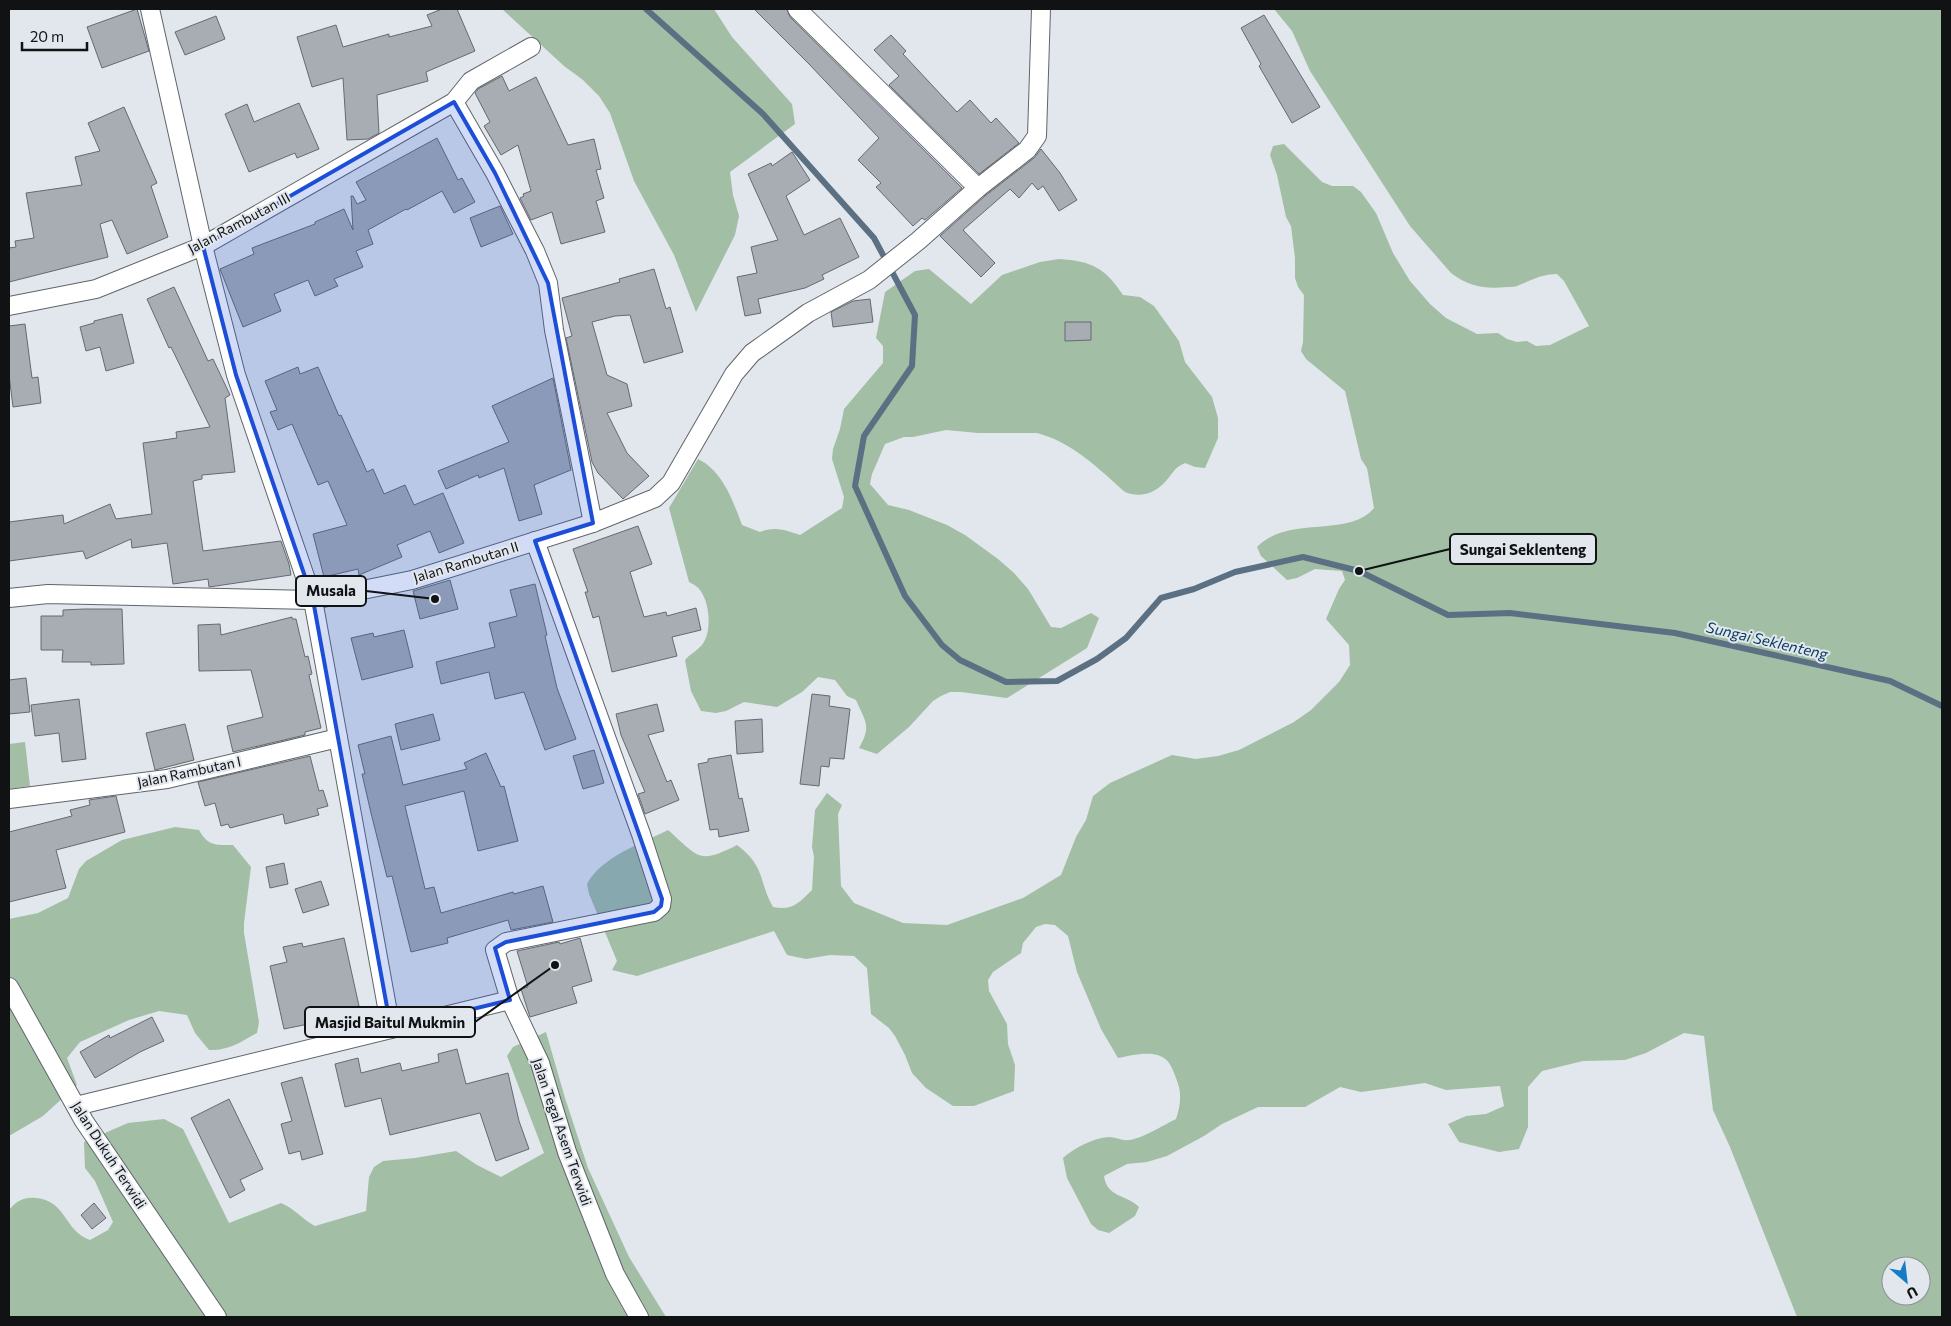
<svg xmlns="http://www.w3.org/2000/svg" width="1951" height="1326" viewBox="0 0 1951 1326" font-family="Commissioner,sans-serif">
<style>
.green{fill:#a2bea5;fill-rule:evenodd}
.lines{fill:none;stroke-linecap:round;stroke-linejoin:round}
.stream{stroke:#5b7083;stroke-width:6}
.building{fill:#a7adb2;stroke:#646a6f}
.street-casing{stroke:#60656a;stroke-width:20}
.street{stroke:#fff;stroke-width:18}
.marked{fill:#1d4ed8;fill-opacity:0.2;stroke:#1d4ed8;stroke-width:4;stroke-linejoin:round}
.labels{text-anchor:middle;stroke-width:4;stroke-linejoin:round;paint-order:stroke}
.street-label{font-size:14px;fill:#101214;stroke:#e1e7ed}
.water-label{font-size:15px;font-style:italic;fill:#06395d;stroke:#e1e7ed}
.leader{fill:none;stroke:#101214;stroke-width:2}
.callout-dot{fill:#101214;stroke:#e1e7ed;stroke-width:2}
.callout{fill:#e1e7ed;stroke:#101214;stroke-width:2}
.callout-label{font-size:15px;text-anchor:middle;font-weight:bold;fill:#101214}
</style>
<rect width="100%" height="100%" fill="#e1e7ed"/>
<!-- green -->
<g class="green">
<path d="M 502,9 L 714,9 L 732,37 L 792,104 L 795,124 L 730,172 L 733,195 L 739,216 L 735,235 L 696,312 L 674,255 L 634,181 L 610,113 L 599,96 L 583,80 L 564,66 Z"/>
<path d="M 1274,9 L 1942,9 L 1942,1317 L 1797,1317 L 1730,1147 L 1713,1110 L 1704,1036 L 1684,1033 L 1646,1053 L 1625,1060 L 1583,1061 L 1542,1071 L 1528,1087 L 1528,1127 L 1519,1149 L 1499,1152 L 1459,1142 L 1448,1124 L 1466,1116 L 1486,1114 L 1504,1106 L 1500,1086 L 1446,1090 L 1425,1083 L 1361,1092 L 1340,1087 L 1305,1107 L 1258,1107 L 1222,1124 L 1204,1136 L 1167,1156 L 1147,1162 L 1127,1164 L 1104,1176 C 1107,1198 1126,1194 1139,1207 L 1135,1216 L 1109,1233 L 1098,1230 L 1091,1224 L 1067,1178 L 1063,1158 C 1074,1148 1093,1138 1109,1137 C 1115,1137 1123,1141 1129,1140 C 1141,1139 1164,1125 1176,1119 C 1181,1104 1182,1092 1176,1078 C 1174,1073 1172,1067 1169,1063 C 1159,1048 1133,1055 1118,1058 L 1101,1029 L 1077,972 L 1068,936 L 1055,925 L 1045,924 L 1036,927 L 1023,943 L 1021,953 L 993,972 L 988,980 L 989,991 L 1007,1024 L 1008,1044 L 1015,1065 L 1014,1091 L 974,1106 L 953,1106 L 926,1088 L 912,1073 L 905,1055 L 895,1036 L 889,1028 L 871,1014 L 867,968 L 854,956 L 830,955 L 806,959 L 787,955 L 774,931 L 637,976 L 612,970 L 617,961 L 589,894 L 587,884 C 601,857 642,843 668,830 C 699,857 698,865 737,845 C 766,867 758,880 773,907 C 792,911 799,903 812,890 L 814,857 L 812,847 L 815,810 L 827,793 L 842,805 L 838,814 L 841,886 L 854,903 L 903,923 L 947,925 L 1023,898 L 1061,875 L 1076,837 L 1086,820 L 1093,796 L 1110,783 L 1172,755 L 1196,759 L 1218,756 L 1239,750 L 1294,722 L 1311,710 L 1339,682 L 1350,665 L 1349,645 L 1326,619 L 1339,589 L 1345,580 L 1342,571 L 1315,569 L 1297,578 L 1287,580 L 1261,556 L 1257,547 C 1287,515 1350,538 1374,508 L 1367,468 L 1361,459 L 1345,391 L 1306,359 L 1301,351 L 1303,342 L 1304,295 L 1298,287 L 1295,278 L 1295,258 L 1291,226 L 1286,217 L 1277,175 L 1270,155 L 1273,146 L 1284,144 L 1322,182 L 1332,186 L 1353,186 L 1361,192 L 1376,213 L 1393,253 L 1410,281 L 1430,304 L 1446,318 L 1477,334 L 1498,333 L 1507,339 L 1517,342 L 1527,341 L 1536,346 L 1550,345 L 1589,326 L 1564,281 L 1557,274 C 1542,274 1532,280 1519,285 C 1516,287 1511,287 1507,287 C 1486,289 1469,287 1451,273 L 1410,226 L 1310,71 L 1292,31 ZM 1891,1266 L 1921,1266 L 1921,1296 L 1891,1296 Z"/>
<path d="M 1059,259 C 1092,261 1105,268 1123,295 L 1140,297 L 1154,306 L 1179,341 L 1185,362 L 1212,397 L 1218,418 L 1218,438 L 1205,468 L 1195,467 L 1185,463 C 1173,468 1173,474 1165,482 C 1154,494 1139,498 1125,492 C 1099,469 1072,442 1037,433 L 978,433 L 946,430 L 913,437 L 904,437 L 885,444 L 872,474 L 870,484 L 888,505 L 909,510 L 947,525 L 965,535 L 998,559 L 1014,573 L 1028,589 L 1051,627 L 1061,628 L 1091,613 L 1099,618 L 1087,648 L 1007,698 L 961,692 L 950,692 L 941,696 L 933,701 L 909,727 L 877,754 L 859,748 C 872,726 865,721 856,700 L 847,696 L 835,680 L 818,677 L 802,692 L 777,707 L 744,702 L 726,711 L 716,713 L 701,711 L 691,691 L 685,660 C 689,655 695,652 700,647 C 712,636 710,608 703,595 C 700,588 695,585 689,582 L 669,508 L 698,459 C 723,471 733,501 742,525 L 760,532 C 775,526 785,530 800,535 L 842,508 L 844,497 L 832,459 L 833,449 L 840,429 L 844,409 L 883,363 L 883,346 L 876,338 L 885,292 L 915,271 L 929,269 L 971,304 L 1002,275 L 1040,262 Z"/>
<path d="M 25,742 L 30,786 L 9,789 L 9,744 Z"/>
<path d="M 175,827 L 199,830 C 208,846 215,845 233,845 L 251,867 L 244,923 L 244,933 L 259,1022 L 257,1033 C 241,1042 228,1051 209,1050 L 195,1033 L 187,1015 L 159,1011 L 129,1020 L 80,1042 L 67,1058 L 77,1085 L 43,1116 L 9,1136 L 9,919 L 38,913 L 68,898 L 79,869 L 86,861 L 122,840 Z"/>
<path d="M 546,1032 L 565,1098 L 588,1168 L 629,1257 L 666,1317 L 9,1317 L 9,1210 C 17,1201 23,1197 36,1198 C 67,1201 64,1231 90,1240 L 108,1230 L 113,1222 L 95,1181 L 85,1168 L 84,1142 L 128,1123 L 164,1119 L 183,1129 L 229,1223 L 281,1203 C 294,1208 302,1219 315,1226 L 366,1211 L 369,1177 L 374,1167 L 383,1161 L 415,1158 L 456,1151 L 477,1165 L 501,1177 L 544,1153 L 507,1056 L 513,1047 Z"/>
</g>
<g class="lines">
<!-- stream -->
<path class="stream" d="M 646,9 L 763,114 L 874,238 L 915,315 L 912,366 L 864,436 L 855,486 L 905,596 L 942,645 L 960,660 L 1006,682 L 1057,681 L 1097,659 L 1126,638 L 1161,598 L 1194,589 L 1235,572 L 1303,557 L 1359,571 L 1448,615 L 1510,613 L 1675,633 L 1890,681 L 1942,706"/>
</g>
<!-- building -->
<g class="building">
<path d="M 137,9 L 149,51 L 102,68 L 87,27 Z"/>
<path d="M 442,9 L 457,9 L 475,51 L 426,72 L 428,81 L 377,95 L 379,133 L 368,139 L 347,140 L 343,78 L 312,87 L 297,37 L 336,25 L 343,47 L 389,34 L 389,37 L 432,26 L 427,15 Z"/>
<path d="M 754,9 L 787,9 L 790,17 L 962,188 L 925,220 L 922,218 L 913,226 L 876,187 L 881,183 L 858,160 L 879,138 L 809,64 Z"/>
<path d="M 1264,15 L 1320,107 L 1292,123 L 1259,66 L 1261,64 L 1241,28 Z"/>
<path d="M 216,16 L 225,39 L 185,55 L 175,32 Z"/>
<path d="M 891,35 L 906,51 L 903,54 L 957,112 L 970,100 L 991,123 L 996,118 L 1019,143 L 979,174 L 889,85 L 899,76 L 874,50 Z"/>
<path d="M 502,76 L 509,91 L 536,77 L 568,145 L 594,139 L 601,169 L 596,170 L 604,198 L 596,201 L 605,232 L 561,244 L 552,212 L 531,220 L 520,198 L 524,196 L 523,194 L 531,191 L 518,145 L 501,155 L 484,126 L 490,122 L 475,93 L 478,89 Z"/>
<path d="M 299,103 L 319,149 L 297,158 L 295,153 L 249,172 L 225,114 L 247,104 L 254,122 Z"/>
<path d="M 124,107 L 157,183 L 151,186 L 168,237 L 127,254 L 112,220 L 100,224 L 108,257 L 9,282 L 9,248 L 16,247 L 15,241 L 34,238 L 26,193 L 82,185 L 75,157 L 100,151 L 88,123 Z"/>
<path d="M 437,138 L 458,180 L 462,178 L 475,202 L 454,213 L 442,191 L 407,210 L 406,209 L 368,230 L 373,244 L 356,251 L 363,267 L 334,279 L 338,286 L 315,296 L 308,280 L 274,294 L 281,311 L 243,327 L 220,269 L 254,254 L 252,248 L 315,224 L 315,222 L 344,209 L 353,230 L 351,196 L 353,196 L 357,204 L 366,200 L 356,182 Z"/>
<path d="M 1041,149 L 1060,173 L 1077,200 L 1059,211 L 1043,186 L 1038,190 L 1032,183 L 1019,198 L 1010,189 L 963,230 L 995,263 L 981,277 L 940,236 L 985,196 L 1034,158 Z"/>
<path d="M 792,152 L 810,180 L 786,196 L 804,235 L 840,218 L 859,257 L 822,275 L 824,279 L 805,288 L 758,299 L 761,313 L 745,316 L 737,277 L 757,273 L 751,247 L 778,240 L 748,174 L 771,163 L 772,166 Z"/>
<path d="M 500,206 L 513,234 L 481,247 L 470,218 Z"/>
<path d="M 654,269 L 666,309 L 670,307 L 683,352 L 644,363 L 630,315 L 615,316 L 592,322 L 607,375 L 627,384 L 632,406 L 607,413 L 627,453 L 649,476 L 623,499 L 598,473 L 592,462 L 566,338 L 572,336 L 562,298 L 620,282 L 619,279 Z"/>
<path d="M 174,287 L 208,361 L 213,359 L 230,395 L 225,398 L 235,472 L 202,475 L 202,479 L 193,481 L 203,551 L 281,541 L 289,564 L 291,575 L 209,587 L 208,579 L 173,584 L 167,543 L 132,548 L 131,539 L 86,559 L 83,551 L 9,561 L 9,522 L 63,515 L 64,524 L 110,504 L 116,519 L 152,514 L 143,443 L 177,438 L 176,432 L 210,427 L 171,347 L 169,348 L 147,299 Z"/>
<path d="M 870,299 L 873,322 L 833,327 L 831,312 L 853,301 Z"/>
<path d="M 122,314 L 134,363 L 106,371 L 100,347 L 86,351 L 80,327 L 94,323 L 94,321 Z"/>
<path d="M 1065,322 L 1091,322 L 1091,340 L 1065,341 Z"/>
<path d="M 25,324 L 32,378 L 38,377 L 41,403 L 13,407 L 9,375 L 9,326 Z"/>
<path d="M 298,367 L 300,374 L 318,367 L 339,416 L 341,415 L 367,472 L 373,469 L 384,494 L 405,485 L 414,505 L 443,493 L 464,543 L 439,553 L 430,531 L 397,545 L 402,557 L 359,575 L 358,569 L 324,577 L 313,534 L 347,525 L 328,481 L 318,485 L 292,424 L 278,430 L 270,412 L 277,410 L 265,381 Z"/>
<path d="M 553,378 L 571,470 L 534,485 L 542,514 L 519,521 L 504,468 L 479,478 L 478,475 L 446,489 L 438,471 L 509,442 L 492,406 Z"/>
<path d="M 638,526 L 652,564 L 630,572 L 644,617 L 666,612 L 667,616 L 696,608 L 701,630 L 672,637 L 677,656 L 612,672 L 599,616 L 593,618 L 585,592 L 588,592 L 573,549 Z"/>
<path d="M 450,580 L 458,609 L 420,619 L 413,591 Z"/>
<path d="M 535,584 L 547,635 L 545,636 L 557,688 L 576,739 L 545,750 L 524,692 L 495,699 L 489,672 L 441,684 L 436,662 L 495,647 L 489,623 L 517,616 L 510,590 Z"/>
<path d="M 84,609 L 122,609 L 124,664 L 91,665 L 91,662 L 62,662 L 63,650 L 41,650 L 41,616 L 63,616 L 63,610 Z"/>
<path d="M 292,617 L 292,619 L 296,619 L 305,657 L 308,656 L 312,674 L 309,675 L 321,728 L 305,732 L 305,735 L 233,752 L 227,726 L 263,717 L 251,670 L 199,671 L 198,625 L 220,624 L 221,635 Z"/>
<path d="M 404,630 L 413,667 L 362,680 L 351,638 L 373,633 L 374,637 Z"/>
<path d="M 26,678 L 30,712 L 9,714 L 9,680 Z"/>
<path d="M 812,694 L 830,696 L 829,706 L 850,709 L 844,759 L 830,758 L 829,767 L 821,766 L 819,786 L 800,784 Z"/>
<path d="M 79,699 L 86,759 L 62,762 L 59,733 L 35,736 L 31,705 Z"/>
<path d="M 657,704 L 664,731 L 648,735 L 667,782 L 671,780 L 679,800 L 645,814 L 638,794 L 645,792 L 621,735 L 616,714 Z"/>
<path d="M 433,714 L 440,740 L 401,750 L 395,724 Z"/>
<path d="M 762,719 L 763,752 L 737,754 L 735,721 Z"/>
<path d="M 185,724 L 194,760 L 155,770 L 146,733 Z"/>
<path d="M 391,736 L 403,785 L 467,769 L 464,763 L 486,753 L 501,787 L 504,786 L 518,841 L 478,851 L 464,791 L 405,806 L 425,889 L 434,887 L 441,913 L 513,892 L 514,894 L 543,886 L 553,922 L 511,930 L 508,920 L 447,938 L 448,943 L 411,952 L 392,876 L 387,877 L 371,813 L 362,774 L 365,774 L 358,745 Z"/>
<path d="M 594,750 L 604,783 L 583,789 L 573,756 Z"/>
<path d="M 731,755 L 739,799 L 742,798 L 749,831 L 719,837 L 718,829 L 710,830 L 698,764 L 708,762 L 708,759 Z"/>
<path d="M 310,756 L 319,791 L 323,790 L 328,806 L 317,809 L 319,815 L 285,824 L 283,814 L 230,828 L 228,824 L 221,826 L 215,803 L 205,806 L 198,782 Z"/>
<path d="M 116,796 L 125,832 L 56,850 L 66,888 L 9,902 L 9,832 L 72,816 L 70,810 L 90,805 L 89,800 Z"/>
<path d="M 284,863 L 288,884 L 270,888 L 266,867 Z"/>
<path d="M 321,881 L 329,905 L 303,913 L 295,889 Z"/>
<path d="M 344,938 L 359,1006 L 351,1008 L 353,1015 L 284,1029 L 270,966 L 287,962 L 283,947 L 302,943 L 303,947 Z"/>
<path d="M 580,938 L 592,981 L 572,987 L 577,1003 L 530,1017 L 521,989 L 528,987 L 517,951 L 559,942 L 560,944 Z"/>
<path d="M 152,1017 L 164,1041 L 140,1052 L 95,1078 L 80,1052 L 109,1035 L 110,1038 Z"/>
<path d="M 457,1049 L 466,1084 L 508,1073 L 519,1121 L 529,1149 L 496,1161 L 480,1113 L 390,1135 L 381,1098 L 345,1107 L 335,1064 L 358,1058 L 361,1073 L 400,1063 L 402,1071 L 439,1062 L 438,1054 Z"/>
<path d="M 302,1077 L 323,1154 L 302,1160 L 300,1151 L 289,1154 L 281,1124 L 292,1121 L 281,1083 Z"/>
<path d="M 229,1099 L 263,1169 L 240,1180 L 245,1190 L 230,1198 L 191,1118 Z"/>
<path d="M 94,1203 L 106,1218 L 92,1229 L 81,1215 Z"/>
</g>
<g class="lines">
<defs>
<g id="street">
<path d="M 150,9 L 203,246 L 236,375 L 313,600 L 391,1029"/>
<path d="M 797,9 L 978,188"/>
<path d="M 454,102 L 495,173 L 535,251 L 548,283 L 554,330 L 593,523"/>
<path d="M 9,306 L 96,289 L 203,246 L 454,102 L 471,81 L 531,47"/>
<path d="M 535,541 L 641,834 L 662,899 L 661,906 L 654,912 L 506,942 L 495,950 L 510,1000 L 540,1063 L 567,1152 L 615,1274 L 639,1317"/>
<path d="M 9,598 L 48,594 L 313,600 L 412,580 L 593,523 L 655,498 L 671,483 L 734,374 L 752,353 L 808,313 L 869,280 L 918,241 L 978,188 L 1027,150 L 1037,136 L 1041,9"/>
<path d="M 9,799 L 167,779 L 338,738"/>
<path d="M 9,987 L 84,1121 L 217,1317"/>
<path d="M 76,1106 L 510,1000"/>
</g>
</defs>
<!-- street casing -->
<use href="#street" class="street-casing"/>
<!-- street -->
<use href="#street" class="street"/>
</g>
<!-- marked area -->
<path class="marked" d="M 454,102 L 495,173 L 548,283 L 593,523 L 535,541 L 662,899 L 661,906 L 654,912 L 506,942 L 495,948 L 510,1000 L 391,1029 L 313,600 L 236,375 L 203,246 Z"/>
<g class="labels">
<!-- street labels -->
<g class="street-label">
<text transform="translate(239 223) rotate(-28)" y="5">Jalan Rambutan III</text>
<text transform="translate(466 562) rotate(-17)" y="5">Jalan Rambutan II</text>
<text transform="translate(189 772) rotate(-12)" y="5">Jalan Rambutan I</text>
<text transform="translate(562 1132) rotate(71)" y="5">Jalan Tegal Asem Terwidi</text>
<text transform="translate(109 1155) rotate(57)" y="5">Jalan Dukuh Terwidi</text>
</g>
<!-- water labels -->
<g class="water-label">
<text transform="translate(1767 641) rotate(13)" y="5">Sungai Seklenteng</text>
</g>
</g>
<!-- callouts -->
<path class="leader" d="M1359 571L1450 549M435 599L366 591M555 965L475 1022"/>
<g class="callout-dot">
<circle cx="1359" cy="571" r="5"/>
<circle cx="435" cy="599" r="5"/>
<circle cx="555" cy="965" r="5"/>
</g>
<g class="callout">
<rect x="1450" y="534" width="146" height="30" rx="5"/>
<rect x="296" y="576" width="70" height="30" rx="5"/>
<rect x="305" y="1007" width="170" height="30" rx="5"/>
</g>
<g class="callout-label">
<text x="1523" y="555">Sungai Seklenteng</text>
<text x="331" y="596">Musala</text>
<text x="390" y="1028">Masjid Baitul Mukmin</text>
</g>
<!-- border -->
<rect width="1951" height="1326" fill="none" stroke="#101214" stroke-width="20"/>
<!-- north arrow -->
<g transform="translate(1906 1281) rotate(152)"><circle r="24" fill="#e1e7ed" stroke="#8d9296"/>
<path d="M0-4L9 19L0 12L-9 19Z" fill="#177bc6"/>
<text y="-8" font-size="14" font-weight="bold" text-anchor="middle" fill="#101214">U</text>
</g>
<!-- scale -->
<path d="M22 42v8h65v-8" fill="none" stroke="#101214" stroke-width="2.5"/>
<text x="30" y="42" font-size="15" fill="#101214" stroke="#e1e7ed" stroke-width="4" paint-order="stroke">20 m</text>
</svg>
